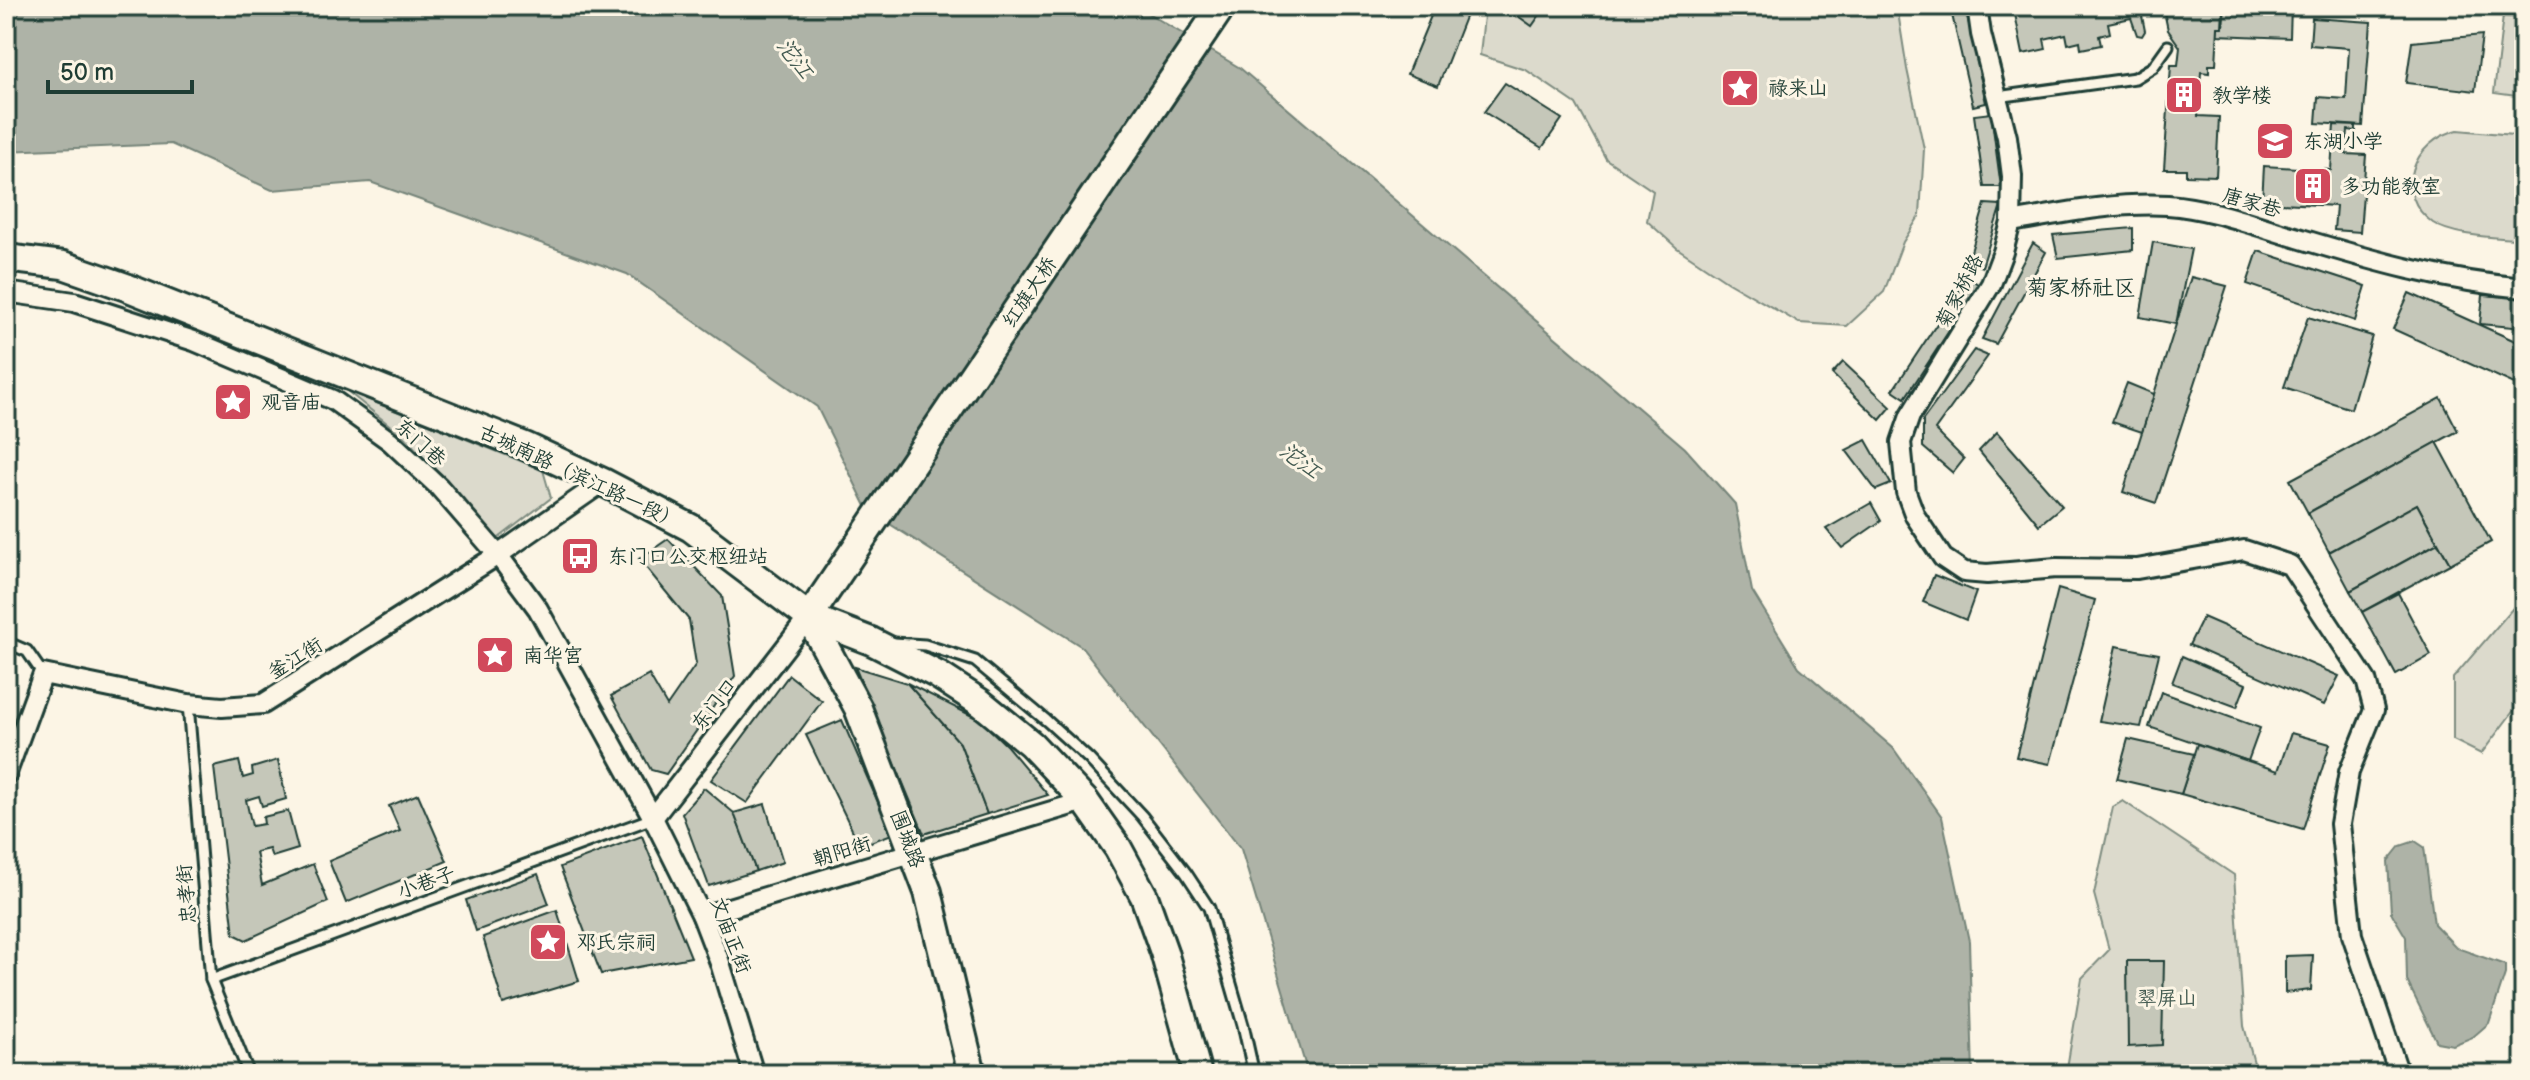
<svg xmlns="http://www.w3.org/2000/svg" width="2530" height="1080" viewBox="0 0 2530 1080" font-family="'Balsamiq Sans','LXGW WenKai TC',sans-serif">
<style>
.green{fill:#dcdacc;stroke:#7e8c80;stroke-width:2}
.water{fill:#aeb3a7;stroke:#758479;stroke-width:2}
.building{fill:#c5c7b9;stroke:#1f3d34;stroke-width:2}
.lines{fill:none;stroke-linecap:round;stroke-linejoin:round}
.lane-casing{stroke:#1f3d34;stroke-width:15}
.street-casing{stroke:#1f3d34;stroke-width:24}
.secondary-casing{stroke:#1f3d34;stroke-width:32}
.lane{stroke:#fcf5e5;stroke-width:9}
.street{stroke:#fcf5e5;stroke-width:18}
.secondary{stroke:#fcf5e5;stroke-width:26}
.labels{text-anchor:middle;stroke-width:6;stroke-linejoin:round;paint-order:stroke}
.poi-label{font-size:20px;fill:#1f3d34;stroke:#fcf5e5;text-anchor:start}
.street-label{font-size:20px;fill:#1f3d34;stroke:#fcf5e5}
.park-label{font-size:20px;fill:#455c52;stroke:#fcf5e5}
.water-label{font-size:22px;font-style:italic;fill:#435a51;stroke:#fcf5e5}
.neighbourhood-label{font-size:22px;fill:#1f3d34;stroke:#fcf5e5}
</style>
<rect width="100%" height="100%" fill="#fcf5e5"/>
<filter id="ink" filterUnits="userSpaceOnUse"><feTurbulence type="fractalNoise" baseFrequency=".0125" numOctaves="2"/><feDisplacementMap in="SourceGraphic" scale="16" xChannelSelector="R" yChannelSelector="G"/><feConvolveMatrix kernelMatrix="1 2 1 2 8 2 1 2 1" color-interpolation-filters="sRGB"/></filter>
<g filter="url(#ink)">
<!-- green -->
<g class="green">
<path d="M 1485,6 L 1897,6 L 1907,69 L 1924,149 L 1920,215 L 1903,242 L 1884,292 L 1847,326 L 1799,323 L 1728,282 L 1677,248 L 1647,221 L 1653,191 L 1606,159 L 1576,104 L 1526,70 L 1480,55 Z"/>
<path d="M 2503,16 L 2524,18 L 2524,97 L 2494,93 Z"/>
<path d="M 2458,130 L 2524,136 L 2524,240 C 2499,237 2454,237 2433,223 C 2392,194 2413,140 2458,130 Z"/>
<path d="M 347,391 L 543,470 L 551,498 L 495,541 L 408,440 Z"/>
<path d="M 2524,595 L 2524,697 L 2481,754 L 2453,740 L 2453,678 Z"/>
<path d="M 2123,801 L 2234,875 L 2244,1026 L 2257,1074 L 2066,1074 L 2082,978 L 2109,950 L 2094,894 L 2113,807 Z"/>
<path d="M 2524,830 L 2524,893 L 2515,862 Z"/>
</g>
<!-- water -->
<g class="water">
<path d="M 6,6 L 1136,6 L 1240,68 L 1685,448 L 1735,504 L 1752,591 L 1799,667 L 1893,748 L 1942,817 L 1969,941 L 1973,1074 L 1308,1074 L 1241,849 L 1082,647 L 868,510 L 817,407 L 627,274 L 370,182 L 272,190 L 171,144 L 6,151 Z"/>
<path d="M 2415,841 L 2424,847 L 2434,924 L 2457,948 L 2505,965 L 2505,974 L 2489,1023 L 2473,1037 L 2453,1045 L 2437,1042 L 2407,981 L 2406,937 L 2391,912 L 2388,861 L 2400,846 Z"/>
</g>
<!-- building -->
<g class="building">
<path d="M 1435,6 L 1453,6 L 1467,12 L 1438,86 L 1407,74 Z"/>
<path d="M 1504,6 L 1546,6 L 1532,26 Z"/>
<path d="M 1950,6 L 1965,6 L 1986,103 L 1973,106 Z"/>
<path d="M 2051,6 L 2140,6 L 2145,31 L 2142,36 L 2137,35 L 2131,18 L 2108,23 L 2110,33 L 2099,36 L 2101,45 L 2081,49 L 2080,41 L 2068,44 L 2066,34 L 2044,39 L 2046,49 L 2023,54 L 2015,14 Z"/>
<path d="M 2225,6 L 2281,8 L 2281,6 L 2291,6 L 2290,38 L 2217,35 L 2218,27 L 2223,27 Z"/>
<path d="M 2163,7 L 2223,9 L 2222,27 L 2218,27 L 2216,65 L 2209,65 L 2209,73 L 2201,72 L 2198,116 L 2219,117 L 2216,176 L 2186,175 L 2186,169 L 2164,169 L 2171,65 L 2178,65 L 2180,47 L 2168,30 Z"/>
<path d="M 2312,18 L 2371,22 L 2363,126 L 2316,123 L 2318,97 L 2346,99 L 2349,48 L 2310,45 Z"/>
<path d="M 2482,35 L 2475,91 L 2406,83 L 2412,42 Z"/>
<path d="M 1505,83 L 1562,119 L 1542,148 L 1484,112 Z"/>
<path d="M 1991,113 L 2001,187 L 1984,187 L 1974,115 Z"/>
<path d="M 2334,125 L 2356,126 L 2356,131 L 2348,130 L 2346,154 L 2366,155 L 2360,232 L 2334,230 L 2336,206 L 2262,202 L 2264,166 L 2331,170 Z"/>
<path d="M 1985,204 L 2001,205 L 1982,267 L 1968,262 Z"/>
<path d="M 2133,228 L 2133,250 L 2058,258 L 2053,235 Z"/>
<path d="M 2153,242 L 2191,249 L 2176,324 L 2140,317 Z"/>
<path d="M 2033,243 L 2046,252 L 1996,344 L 1982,339 Z"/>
<path d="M 2258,251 L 2366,286 L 2355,321 L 2247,284 Z"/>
<path d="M 1968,277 L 1979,285 L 1905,398 L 1893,390 Z"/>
<path d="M 2191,277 L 2227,286 L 2156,503 L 2123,492 Z"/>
<path d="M 2409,293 L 2524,345 L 2523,388 L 2393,329 Z"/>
<path d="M 2483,295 L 2524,298 L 2524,328 L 2480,324 Z"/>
<path d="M 2308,317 L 2372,336 L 2351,409 L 2284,387 Z"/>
<path d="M 1974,350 L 1988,356 L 1935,430 L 1964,459 L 1953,473 L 1923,447 L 1923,420 Z"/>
<path d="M 1843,362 L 1891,407 L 1880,420 L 1832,374 Z"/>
<path d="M 2127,383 L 2154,394 L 2142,432 L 2112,422 Z"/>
<path d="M 2441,398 L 2458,431 L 2308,513 L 2290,480 Z"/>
<path d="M 1997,432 L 2062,506 L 2039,525 L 1979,451 Z"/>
<path d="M 1866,440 L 1891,484 L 1876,490 L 1846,450 Z"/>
<path d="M 2437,442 L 2491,542 L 2450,564 L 2417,504 L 2329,552 L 2308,513 Z"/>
<path d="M 1871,503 L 1881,521 L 1842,548 L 1826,529 Z"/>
<path d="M 2417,504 L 2438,543 L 2350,591 L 2329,552 Z"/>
<path d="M 668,539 L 722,596 L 735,676 L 666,774 L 651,770 L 611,696 L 649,675 L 667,706 L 696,664 L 689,620 L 639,559 Z"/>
<path d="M 2438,543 L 2450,564 L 2362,612 L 2350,591 Z"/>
<path d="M 1934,575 L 1976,592 L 1966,620 L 1923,602 Z"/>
<path d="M 2058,589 L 2095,600 L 2050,764 L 2016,757 Z"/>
<path d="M 2398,593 L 2431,655 L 2396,675 L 2362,612 Z"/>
<path d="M 2203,617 L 2339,676 L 2324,705 L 2189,645 Z"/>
<path d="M 2116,646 L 2159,654 L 2141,727 L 2099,721 Z"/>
<path d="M 2182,656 L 2246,684 L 2237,707 L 2172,683 Z"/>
<path d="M 855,667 L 907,683 L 960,743 L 987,814 L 924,834 Z"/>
<path d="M 789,675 L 822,701 L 747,803 L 711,780 Z"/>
<path d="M 907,683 L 980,720 L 1007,746 L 1048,795 L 987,814 L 960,743 Z"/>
<path d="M 2161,692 L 2260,728 L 2248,761 L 2149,727 Z"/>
<path d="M 842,720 L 892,834 L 860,846 L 806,735 Z"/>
<path d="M 2291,733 L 2330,744 L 2303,829 L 2181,794 L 2197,744 L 2278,771 Z"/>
<path d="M 2128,739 L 2194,754 L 2181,794 L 2117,779 Z"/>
<path d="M 278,760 L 286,799 L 262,806 L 259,796 L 246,800 L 252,826 L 264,824 L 263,817 L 288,811 L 298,849 L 272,857 L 269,849 L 256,852 L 262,885 L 313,864 L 328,902 L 246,940 L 234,934 L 214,767 L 239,761 L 243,778 L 253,775 L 252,768 Z"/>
<path d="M 704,788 L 734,813 L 756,871 L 709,886 L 682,813 Z"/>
<path d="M 418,794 L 447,861 L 346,903 L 329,861 L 400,831 L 389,806 Z"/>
<path d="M 765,804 L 783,862 L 756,871 L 734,813 Z"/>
<path d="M 642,836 L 691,957 L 601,974 L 560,867 Z"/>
<path d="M 538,874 L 549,904 L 476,931 L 466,900 Z"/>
<path d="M 557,910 L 579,981 L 503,1004 L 483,937 Z"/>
<path d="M 2313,955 L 2311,990 L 2285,993 L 2285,956 Z"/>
<path d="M 2127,961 L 2164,961 L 2162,1045 L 2128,1047 Z"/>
</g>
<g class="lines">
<defs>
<g id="lane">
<path d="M 1997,97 L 2135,78 L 2153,67 L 2168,46"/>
<path d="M 6,642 L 27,651 L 43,674"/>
<path d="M 894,643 L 925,645 L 975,661 L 1047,721 L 1089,759 L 1142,816 L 1186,873 L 1209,908 L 1243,1025 L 1254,1074"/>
<path d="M 188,704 L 211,980 L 249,1074"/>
<path d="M 211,980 L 653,818"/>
</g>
<g id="street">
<path d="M 1977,6 L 1981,34 L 2007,137 L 2012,176 L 2011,222 L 2003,252 L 1991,284 L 1910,416 L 1901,442 L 1906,492 L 1915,516 L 1943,558 L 1964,572 L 1987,574 L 2056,568 L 2137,569 L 2244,550 L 2290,565 L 2366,680 L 2374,710 L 2349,772 L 2340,824 L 2352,935 L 2399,1074"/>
<path d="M 2011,222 C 2063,213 2115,202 2168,205 C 2212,208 2256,226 2298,238 C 2374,261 2444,281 2524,288"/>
<path d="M 6,292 L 74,302 L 194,341 L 333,400 L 390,441 L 439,487 L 498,555 L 538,609 L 653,818 L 702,916 L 720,963 L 754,1074"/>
<path d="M 6,775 L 43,674 L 188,704 L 222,707 L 263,704 L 498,555 L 603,482"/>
<path d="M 653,818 L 809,617"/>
<path d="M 702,916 L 1085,801"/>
</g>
<g id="secondary">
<path d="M 6,258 L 63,265 L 126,287 L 525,446 L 603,482 L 691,528 L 809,617 L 871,641 L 938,675 L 981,703 L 1031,744 L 1085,801 L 1118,848 L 1144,896 L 1164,952 L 1198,1074"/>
<path d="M 809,617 L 1222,6"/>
<path d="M 809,617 L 858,708 L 928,892 L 972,1074"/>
</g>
</defs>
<!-- lane casing -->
<use href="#lane" class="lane-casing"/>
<!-- street casing -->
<use href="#street" class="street-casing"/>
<!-- secondary casing -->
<use href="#secondary" class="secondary-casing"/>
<!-- lane -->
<use href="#lane" class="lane"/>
<!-- street -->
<use href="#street" class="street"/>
<!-- secondary -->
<use href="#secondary" class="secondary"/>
</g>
</g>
<!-- icons -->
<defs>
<symbol id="sight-square" viewBox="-11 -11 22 22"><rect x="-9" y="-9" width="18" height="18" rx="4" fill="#d1495b" stroke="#fcf5e5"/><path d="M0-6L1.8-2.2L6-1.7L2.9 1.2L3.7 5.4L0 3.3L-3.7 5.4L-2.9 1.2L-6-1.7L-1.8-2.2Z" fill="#fff"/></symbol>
<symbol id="building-square" viewBox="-11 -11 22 22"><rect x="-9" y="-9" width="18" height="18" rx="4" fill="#d1495b" stroke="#fcf5e5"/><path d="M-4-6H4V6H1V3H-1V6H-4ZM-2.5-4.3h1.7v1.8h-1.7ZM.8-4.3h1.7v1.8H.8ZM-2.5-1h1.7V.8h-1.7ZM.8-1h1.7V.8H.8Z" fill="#fff"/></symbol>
<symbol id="school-square" viewBox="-11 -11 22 22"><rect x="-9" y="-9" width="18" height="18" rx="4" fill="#d1495b" stroke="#fcf5e5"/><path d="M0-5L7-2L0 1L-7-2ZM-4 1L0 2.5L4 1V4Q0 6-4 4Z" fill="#fff"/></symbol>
<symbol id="bus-square" viewBox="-11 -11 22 22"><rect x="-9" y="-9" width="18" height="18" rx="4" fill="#d1495b" stroke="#fcf5e5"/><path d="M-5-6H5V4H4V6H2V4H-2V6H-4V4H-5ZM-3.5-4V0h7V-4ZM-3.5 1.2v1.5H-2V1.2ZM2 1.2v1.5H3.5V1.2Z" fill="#fff"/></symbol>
</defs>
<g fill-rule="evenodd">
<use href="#sight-square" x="1718" y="66" width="44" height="44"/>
<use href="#building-square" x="2162" y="73" width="44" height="44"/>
<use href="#school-square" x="2253" y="119" width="44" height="44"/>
<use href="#building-square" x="2291" y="164" width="44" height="44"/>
<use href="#sight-square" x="211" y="380" width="44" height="44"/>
<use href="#bus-square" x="558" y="534" width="44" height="44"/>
<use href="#sight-square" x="473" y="633" width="44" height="44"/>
<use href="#sight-square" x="526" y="920" width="44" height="44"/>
</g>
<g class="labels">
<!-- poi labels -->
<g class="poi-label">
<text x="1768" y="95">禄来山</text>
<text x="2212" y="102">教学楼</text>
<text x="2303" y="148">东湖小学</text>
<text x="2341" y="193">多功能教室</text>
<text x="261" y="409">观音庙</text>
<text x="608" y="563">东门口公交枢纽站</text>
<text x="523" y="662">南华宫</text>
<text x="576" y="949">邓氏宗祠</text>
</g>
<!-- street labels -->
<g class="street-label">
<text transform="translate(2252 202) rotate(16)" y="7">唐家巷</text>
<text transform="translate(1959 291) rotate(-63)" y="7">菊家桥路</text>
<text transform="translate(1029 292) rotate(-56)" y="7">红旗大桥</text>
<text transform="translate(421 442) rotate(42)" y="7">东门巷</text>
<text transform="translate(580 476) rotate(25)" y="7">古城南路（滨江路一段）</text>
<text transform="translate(295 658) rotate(-32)" y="7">釜江街</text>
<text transform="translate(714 704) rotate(-52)" y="7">东门口</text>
<text transform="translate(908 839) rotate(69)" y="7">围城路</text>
<text transform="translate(842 851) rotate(-17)" y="7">朝阳街</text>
<text transform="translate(426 882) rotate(-20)" y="7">小巷子</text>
<text transform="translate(186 894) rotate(-95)" y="7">忠孝街</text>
<text transform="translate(731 935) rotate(69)" y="7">文庙正街</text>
</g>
<!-- park labels -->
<g class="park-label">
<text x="2167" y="1005">翠屏山</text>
</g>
<!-- water labels -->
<g class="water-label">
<text transform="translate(796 58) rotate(53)" y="8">沱江</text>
<text transform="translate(1301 460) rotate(37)" y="8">沱江</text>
</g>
<!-- neighbourhood labels -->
<g class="neighbourhood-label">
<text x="2081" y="295">菊家桥社区</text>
</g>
</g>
<!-- margin -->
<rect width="2530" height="1080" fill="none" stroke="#fcf5e5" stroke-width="32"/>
<rect x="16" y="16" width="2498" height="1048" fill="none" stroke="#1f3d34" stroke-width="3" filter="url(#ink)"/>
<!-- scale -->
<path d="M48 80v12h144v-12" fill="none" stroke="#1f3d34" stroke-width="4"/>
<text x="60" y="80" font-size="24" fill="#1f3d34" stroke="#fcf5e5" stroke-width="6" paint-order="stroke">50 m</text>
</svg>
